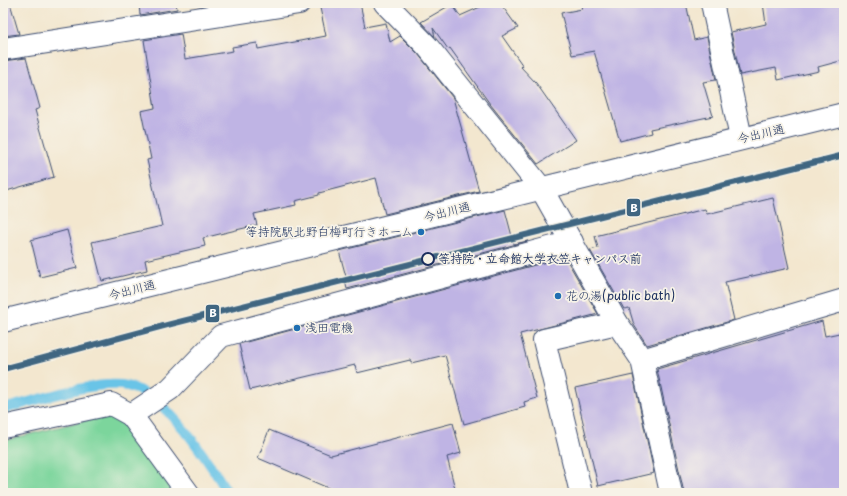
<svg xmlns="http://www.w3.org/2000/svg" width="847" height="496" viewBox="0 0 847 496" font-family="'Playpen Sans','Klee One',sans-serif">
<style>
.green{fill:#7bd59c;stroke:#4b827d}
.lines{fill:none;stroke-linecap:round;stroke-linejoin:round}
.stream{stroke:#69c4e7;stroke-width:10}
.building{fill:#bfb4e4}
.minor-casing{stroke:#3b4b6f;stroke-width:24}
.minor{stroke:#fff;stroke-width:22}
.tram-1-casing{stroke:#f7f3e8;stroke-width:9}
.tram-1{stroke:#406681;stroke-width:6}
.poi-dot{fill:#1f6fb2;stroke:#f7f3e8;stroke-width:1.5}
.stop-dot{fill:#f7f3e8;stroke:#1b2f5e;stroke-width:2}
.labels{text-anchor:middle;stroke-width:3.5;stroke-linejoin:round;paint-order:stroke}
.street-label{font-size:12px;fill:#1b2f5e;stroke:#f7f3e8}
.poi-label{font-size:12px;fill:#1b2f5e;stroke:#f7f3e8;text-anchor:start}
.stop-label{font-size:12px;font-weight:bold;fill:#1b2f5e;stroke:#f7f3e8;text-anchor:start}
.line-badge{stroke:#f7f3e8;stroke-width:1.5}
.badge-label{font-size:11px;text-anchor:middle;font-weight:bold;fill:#fff}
</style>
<rect width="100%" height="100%" fill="#f7f3e8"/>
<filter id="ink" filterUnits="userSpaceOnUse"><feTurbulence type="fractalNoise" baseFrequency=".025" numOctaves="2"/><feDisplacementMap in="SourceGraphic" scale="8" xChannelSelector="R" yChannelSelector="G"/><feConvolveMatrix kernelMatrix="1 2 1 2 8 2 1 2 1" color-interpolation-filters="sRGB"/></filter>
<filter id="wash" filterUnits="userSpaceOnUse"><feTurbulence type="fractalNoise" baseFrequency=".012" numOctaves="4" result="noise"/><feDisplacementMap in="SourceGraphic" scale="16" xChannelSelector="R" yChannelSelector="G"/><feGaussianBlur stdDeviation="0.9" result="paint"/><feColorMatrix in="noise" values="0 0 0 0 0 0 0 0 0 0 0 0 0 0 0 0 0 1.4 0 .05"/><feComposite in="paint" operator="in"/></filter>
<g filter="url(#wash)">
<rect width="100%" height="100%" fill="#f3e7cf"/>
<!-- green -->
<path class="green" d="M 109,414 L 126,426 L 180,493 L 3,493 L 3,441 Z"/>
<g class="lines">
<!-- stream -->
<path class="stream" d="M 3,409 C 37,401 87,382 122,385 C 164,390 207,459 228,493"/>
</g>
<g id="blocks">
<!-- building -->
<g class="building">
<path d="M 10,3 L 19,34 L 3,36 L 3,4 Z"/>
<path d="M 139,3 L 176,3 L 177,9 L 140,15 Z"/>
<path d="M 319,3 L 360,3 L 365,27 L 386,23 L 390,42 L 400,36 L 418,54 L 453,98 L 479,191 L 385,214 L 376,178 L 319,193 L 319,195 L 295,201 L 296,205 L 254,214 L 257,225 L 203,238 L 205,246 L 145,260 L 147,270 L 102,281 L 92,242 L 162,226 L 147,160 L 151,159 L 141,111 L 155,108 L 144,40 L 181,34 L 185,59 L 233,51 L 232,47 L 257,43 L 258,49 L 326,36 Z"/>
<path d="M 489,3 L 500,3 L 518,28 L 502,36 L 523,66 L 520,66 L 536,83 L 576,140 L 538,164 L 490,104 L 450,48 L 448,49 L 433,28 L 435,37 L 421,22 L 452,4 L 460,16 Z"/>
<path d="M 580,3 L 686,3 L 694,40 L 707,37 L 716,80 L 703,82 L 713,116 L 650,129 L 651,133 L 620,141 L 594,51 L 572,55 L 561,13 L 582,9 Z"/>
<path d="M 763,3 L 844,3 L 844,60 L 818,67 L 819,71 L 778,80 L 776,68 L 740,75 L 731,32 L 766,24 Z"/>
<path d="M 26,58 L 40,108 L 35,110 L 54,177 L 3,192 L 3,61 Z"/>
<path d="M 773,198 L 789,268 L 725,282 L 734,320 L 647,345 L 634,325 L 629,308 L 624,309 L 590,250 L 598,248 L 595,236 L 705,209 L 707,214 Z"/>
<path d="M 505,210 L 514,244 L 528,241 L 347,289 L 346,285 L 348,284 L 339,251 Z"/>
<path d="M 67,230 L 77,268 L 40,277 L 31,240 Z"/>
<path d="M 565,257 L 598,314 L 520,334 L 537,398 L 524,402 L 525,407 L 464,424 L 445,355 L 411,363 L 410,360 L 357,373 L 355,365 L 250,390 L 239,344 Z"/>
<path d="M 822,321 L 825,336 L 844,332 L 844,493 L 684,493 L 657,369 Z"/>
<path d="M 633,375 L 654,473 L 598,486 L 575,388 Z"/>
<path d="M 453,423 L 461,453 L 447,457 L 456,493 L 340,493 L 258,458 L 269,430 L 331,455 Z"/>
</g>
</g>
</g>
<g filter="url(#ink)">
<use href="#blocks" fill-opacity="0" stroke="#3b4b6f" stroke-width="1"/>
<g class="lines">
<defs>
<g id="minor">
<path d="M 385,3 L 427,46 L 541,188 L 617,323 L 642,360 L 844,300"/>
<path d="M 712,3 L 741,138"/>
<path d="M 3,49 L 299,3"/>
<path d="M 3,321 L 844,114"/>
<path d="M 642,360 L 671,493"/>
<path d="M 3,427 L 111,404 L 131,415"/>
<path d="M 188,493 L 131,415 L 170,389 L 221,336 L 572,242"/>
<path d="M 581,493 L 544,340 L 617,323"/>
</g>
</defs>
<!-- minor casing -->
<use href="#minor" class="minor-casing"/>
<!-- minor -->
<use href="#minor" class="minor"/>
<defs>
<path id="tram-1" d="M 3,369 L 171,324 L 844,155"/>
</defs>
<!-- tram-1 casing -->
<use href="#tram-1" class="tram-1-casing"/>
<!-- tram-1 -->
<use href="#tram-1" class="tram-1"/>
</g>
</g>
<!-- markers -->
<g class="poi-dot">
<circle cx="421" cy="232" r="4"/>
<circle cx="558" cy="296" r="4"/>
<circle cx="297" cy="328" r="4"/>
</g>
<circle class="stop-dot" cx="428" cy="259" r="6"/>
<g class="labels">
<!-- street labels -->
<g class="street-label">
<text transform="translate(761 134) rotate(-13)" y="4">今出川通</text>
<text transform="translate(447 212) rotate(-14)" y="4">今出川通</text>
<text transform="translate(132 290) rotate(-14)" y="4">今出川通</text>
</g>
<!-- poi labels -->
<g class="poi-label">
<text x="413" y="236" text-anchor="end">等持院駅北野白梅町行きホーム</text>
<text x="566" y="300">花の湯(public bath)</text>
<text x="305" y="332">浅田電機</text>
</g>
<!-- stop labels -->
<g class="stop-label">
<text x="438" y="263">等持院・立命館大学衣笠キャンパス前</text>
</g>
</g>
<g class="line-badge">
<rect x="626" y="198" width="15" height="19" rx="4" fill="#406681"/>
<rect x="205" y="304" width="15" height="19" rx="4" fill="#406681"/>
</g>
<g class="badge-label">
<text x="634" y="212">B</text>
<text x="213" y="317">B</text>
</g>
<!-- margin -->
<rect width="847" height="496" fill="none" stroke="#f7f3e8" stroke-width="16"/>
</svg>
